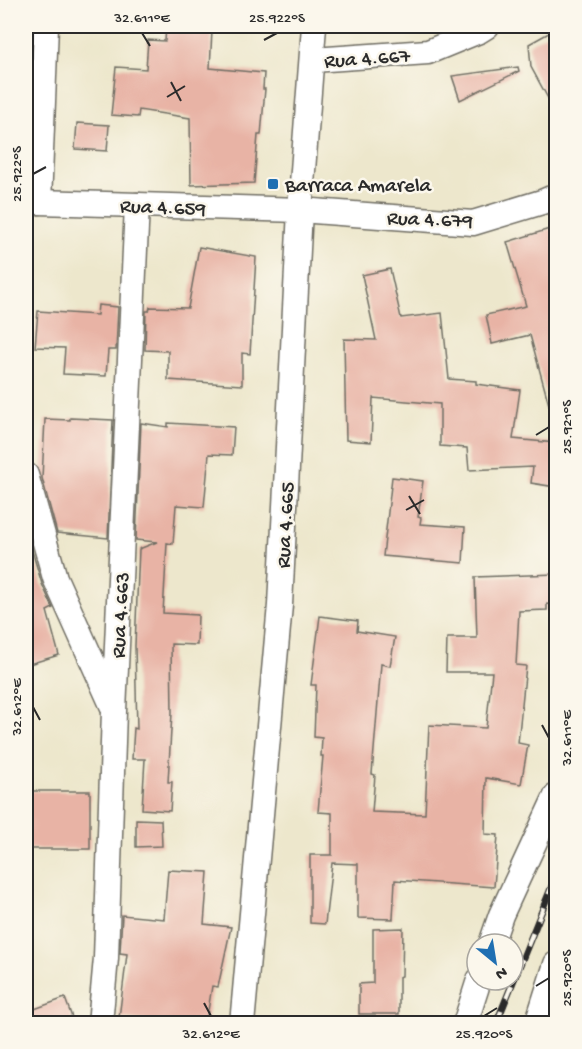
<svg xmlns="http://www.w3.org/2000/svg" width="582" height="1049" viewBox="0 0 582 1049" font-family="'Gochi Hand',sans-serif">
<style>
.building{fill:#e8b3a5}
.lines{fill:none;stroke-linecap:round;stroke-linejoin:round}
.minor-casing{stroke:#6f6d63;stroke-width:27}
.minor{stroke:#fff;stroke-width:24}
.rail-casing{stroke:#2b2b2b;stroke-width:7}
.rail{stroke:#fbf7ec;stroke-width:4.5;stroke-dasharray:14;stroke-linecap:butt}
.ticks{fill:none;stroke:#2b2b2b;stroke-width:2}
.poi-dot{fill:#1f6fb2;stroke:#fbf7ec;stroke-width:2}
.labels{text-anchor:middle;stroke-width:5;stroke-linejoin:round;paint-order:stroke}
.street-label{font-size:21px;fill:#2b2b2b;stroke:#fbf7ec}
.poi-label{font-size:21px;fill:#2b2b2b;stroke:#fbf7ec;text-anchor:start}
.neatline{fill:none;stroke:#2b2b2b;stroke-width:2}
.ticks-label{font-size:15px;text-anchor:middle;fill:#2b2b2b}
</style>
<rect width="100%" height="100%" fill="#fbf7ec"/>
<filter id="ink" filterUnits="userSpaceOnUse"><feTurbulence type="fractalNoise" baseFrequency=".0167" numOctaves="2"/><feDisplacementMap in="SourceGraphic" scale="12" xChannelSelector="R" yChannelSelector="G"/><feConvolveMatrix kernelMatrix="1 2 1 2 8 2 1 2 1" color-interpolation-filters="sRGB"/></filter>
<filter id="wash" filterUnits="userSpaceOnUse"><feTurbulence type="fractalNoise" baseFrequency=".008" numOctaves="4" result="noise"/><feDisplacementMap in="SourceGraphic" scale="24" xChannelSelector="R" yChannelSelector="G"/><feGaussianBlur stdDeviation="1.35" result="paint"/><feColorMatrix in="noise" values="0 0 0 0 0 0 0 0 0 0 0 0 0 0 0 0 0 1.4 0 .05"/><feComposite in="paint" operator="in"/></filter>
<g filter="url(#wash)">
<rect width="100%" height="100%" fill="#ede7cc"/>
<g id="blocks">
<!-- building -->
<g class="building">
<path d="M 166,26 L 194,26 L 194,31 L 212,31 L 210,68 L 264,73 L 263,89 L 265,89 L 261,135 L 258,135 L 254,183 L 191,185 L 190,118 L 139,110 L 138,117 L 111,115 L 116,67 L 146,69 L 148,40 L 165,41 Z"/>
<path d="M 556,29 L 556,113 L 531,67 L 529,44 Z"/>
<path d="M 518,67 L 519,71 L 460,100 L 452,76 Z"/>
<path d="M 77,123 L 109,125 L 107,151 L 75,149 Z"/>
<path d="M 556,227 L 556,404 L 549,405 L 530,335 L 492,344 L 486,315 L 526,306 L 507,242 Z"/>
<path d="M 199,247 L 256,257 L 250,354 L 242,353 L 242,385 L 168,380 L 168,351 L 145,350 L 146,311 L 149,311 L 150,307 L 188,308 Z"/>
<path d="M 390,269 L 401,318 L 442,313 L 449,379 L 476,381 L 476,384 L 520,390 L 513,439 L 556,443 L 556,487 L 531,483 L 533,467 L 469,470 L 467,448 L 440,446 L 440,404 L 373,398 L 371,442 L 346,440 L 344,339 L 376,340 L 362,275 Z"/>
<path d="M 98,305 L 118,307 L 116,350 L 108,350 L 106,376 L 63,374 L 65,348 L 35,347 L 38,311 L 97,315 Z"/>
<path d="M 70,418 L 113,420 L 108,538 L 57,533 L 42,478 L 45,419 L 70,420 Z"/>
<path d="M 141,423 L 168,427 L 168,423 L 234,427 L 232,455 L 209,454 L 204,507 L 176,505 L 173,544 L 167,543 L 163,613 L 198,615 L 197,645 L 171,644 L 172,713 L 168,782 L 172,782 L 170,811 L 142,809 L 145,759 L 132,759 L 134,728 L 137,729 L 135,646 L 139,549 L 157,542 L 136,540 Z"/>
<path d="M 392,477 L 423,481 L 418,517 L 421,518 L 420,524 L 465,527 L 463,563 L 383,556 Z"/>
<path d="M 26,536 L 32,551 L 42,584 L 53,608 L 47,611 L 59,655 L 26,665 Z"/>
<path d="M 556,574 L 556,605 L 547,604 L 547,610 L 519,611 L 516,665 L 526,666 L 518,743 L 528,745 L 521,784 L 486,778 L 485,834 L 498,835 L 494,887 L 395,880 L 393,919 L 358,918 L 358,864 L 332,863 L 325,924 L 310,923 L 310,855 L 332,855 L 332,813 L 318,812 L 323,756 L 321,756 L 322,738 L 314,737 L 316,685 L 311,685 L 320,616 L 358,621 L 357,631 L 395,637 L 390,666 L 381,664 L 372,774 L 375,775 L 372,812 L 425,814 L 429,725 L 486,728 L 492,672 L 446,672 L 447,638 L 477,638 L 475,577 Z"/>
<rect x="26" y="791" width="64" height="58"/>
<path d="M 136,819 L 161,820 L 162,846 L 136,847 Z"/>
<path d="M 168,870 L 208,872 L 204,924 L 231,927 L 218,987 L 212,986 L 206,1023 L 168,1023 L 119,1018 L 127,954 L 120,953 L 122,915 L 164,919 Z"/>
<path d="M 403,928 L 402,976 L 399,977 L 399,1014 L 359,1014 L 359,984 L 373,983 L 373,929 Z"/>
<path d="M 65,998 L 74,1023 L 26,1023 L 26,1012 Z"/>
</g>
</g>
</g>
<g filter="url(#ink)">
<use href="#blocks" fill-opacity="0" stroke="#6f6d63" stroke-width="1.5"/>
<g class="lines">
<defs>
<g id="minor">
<path d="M 313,60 L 428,52 L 479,31 L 487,26"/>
<path d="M 26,200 L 39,202 L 300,210 L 473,223 L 542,202 L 556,196"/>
<path d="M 39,202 L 46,26"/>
<path d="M 26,475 L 55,578 L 112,705"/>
<path d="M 491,944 L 501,915 L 556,796"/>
<path d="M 100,1024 L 106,958 L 114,711 L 137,205"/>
<path d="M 242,1024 L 280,605 L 300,210 L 314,26"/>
<path d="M 465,1024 L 479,980"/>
<path d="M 537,1024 L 556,964"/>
</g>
</defs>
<!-- minor casing -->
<use href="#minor" class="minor-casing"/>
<!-- minor -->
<use href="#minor" class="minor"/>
<defs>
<path id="rail" d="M 496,1024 L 556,876"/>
</defs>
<!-- rail casing -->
<use href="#rail" class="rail-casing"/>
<!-- rail -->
<use href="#rail" class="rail"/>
</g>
</g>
<!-- ticks -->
<path class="ticks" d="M 142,33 L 150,46M 264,40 L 277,33M 171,82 L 181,101M 167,97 L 185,86M 33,174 L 46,167M 536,435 L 549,427M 409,496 L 420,514M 406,510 L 424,500M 33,707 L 40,720M 542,725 L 549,738M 536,986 L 549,978M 204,1003 L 211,1016M 484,1016 L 497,1008"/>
<!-- markers -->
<rect class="poi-dot" x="267" y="178" width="12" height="12" rx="3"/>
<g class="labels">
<!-- street labels -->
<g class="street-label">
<text transform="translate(367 57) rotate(-4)" y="7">Rua 4.667</text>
<text transform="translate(163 206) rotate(2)" y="7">Rua 4.659</text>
<text transform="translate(430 218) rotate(2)" y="7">Rua 4.679</text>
<text transform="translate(284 525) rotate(-87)" y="7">Rua 4.665</text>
<text transform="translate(119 615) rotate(-87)" y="7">Rua 4.663</text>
</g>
<!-- poi labels -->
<g class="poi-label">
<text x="285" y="191">Barraca Amarela</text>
</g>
</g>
<!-- margin -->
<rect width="582" height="1049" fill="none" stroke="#fbf7ec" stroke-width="66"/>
<!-- north arrow -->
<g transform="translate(495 962) rotate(150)"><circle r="28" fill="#fbf7ec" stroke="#a8a59f" stroke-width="1.5"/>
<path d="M0-4.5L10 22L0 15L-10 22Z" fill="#1f6fb2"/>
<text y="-9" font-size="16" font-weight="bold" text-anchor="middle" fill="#2b2b2b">N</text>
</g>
<rect x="33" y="33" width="516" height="983" class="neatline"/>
<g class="ticks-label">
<text x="142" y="22">32.611°E</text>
<text x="277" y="22">25.922°S</text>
<text transform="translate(16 174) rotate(-90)" y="5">25.922°S</text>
<text transform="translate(566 427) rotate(-90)" y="5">25.921°S</text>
<text transform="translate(16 707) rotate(-90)" y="5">32.612°E</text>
<text transform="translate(566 738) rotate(-90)" y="5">32.611°E</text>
<text transform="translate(566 978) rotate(-90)" y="5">25.920°S</text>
<text x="211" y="1038">32.612°E</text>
<text x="484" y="1038">25.920°S</text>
</g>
</svg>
